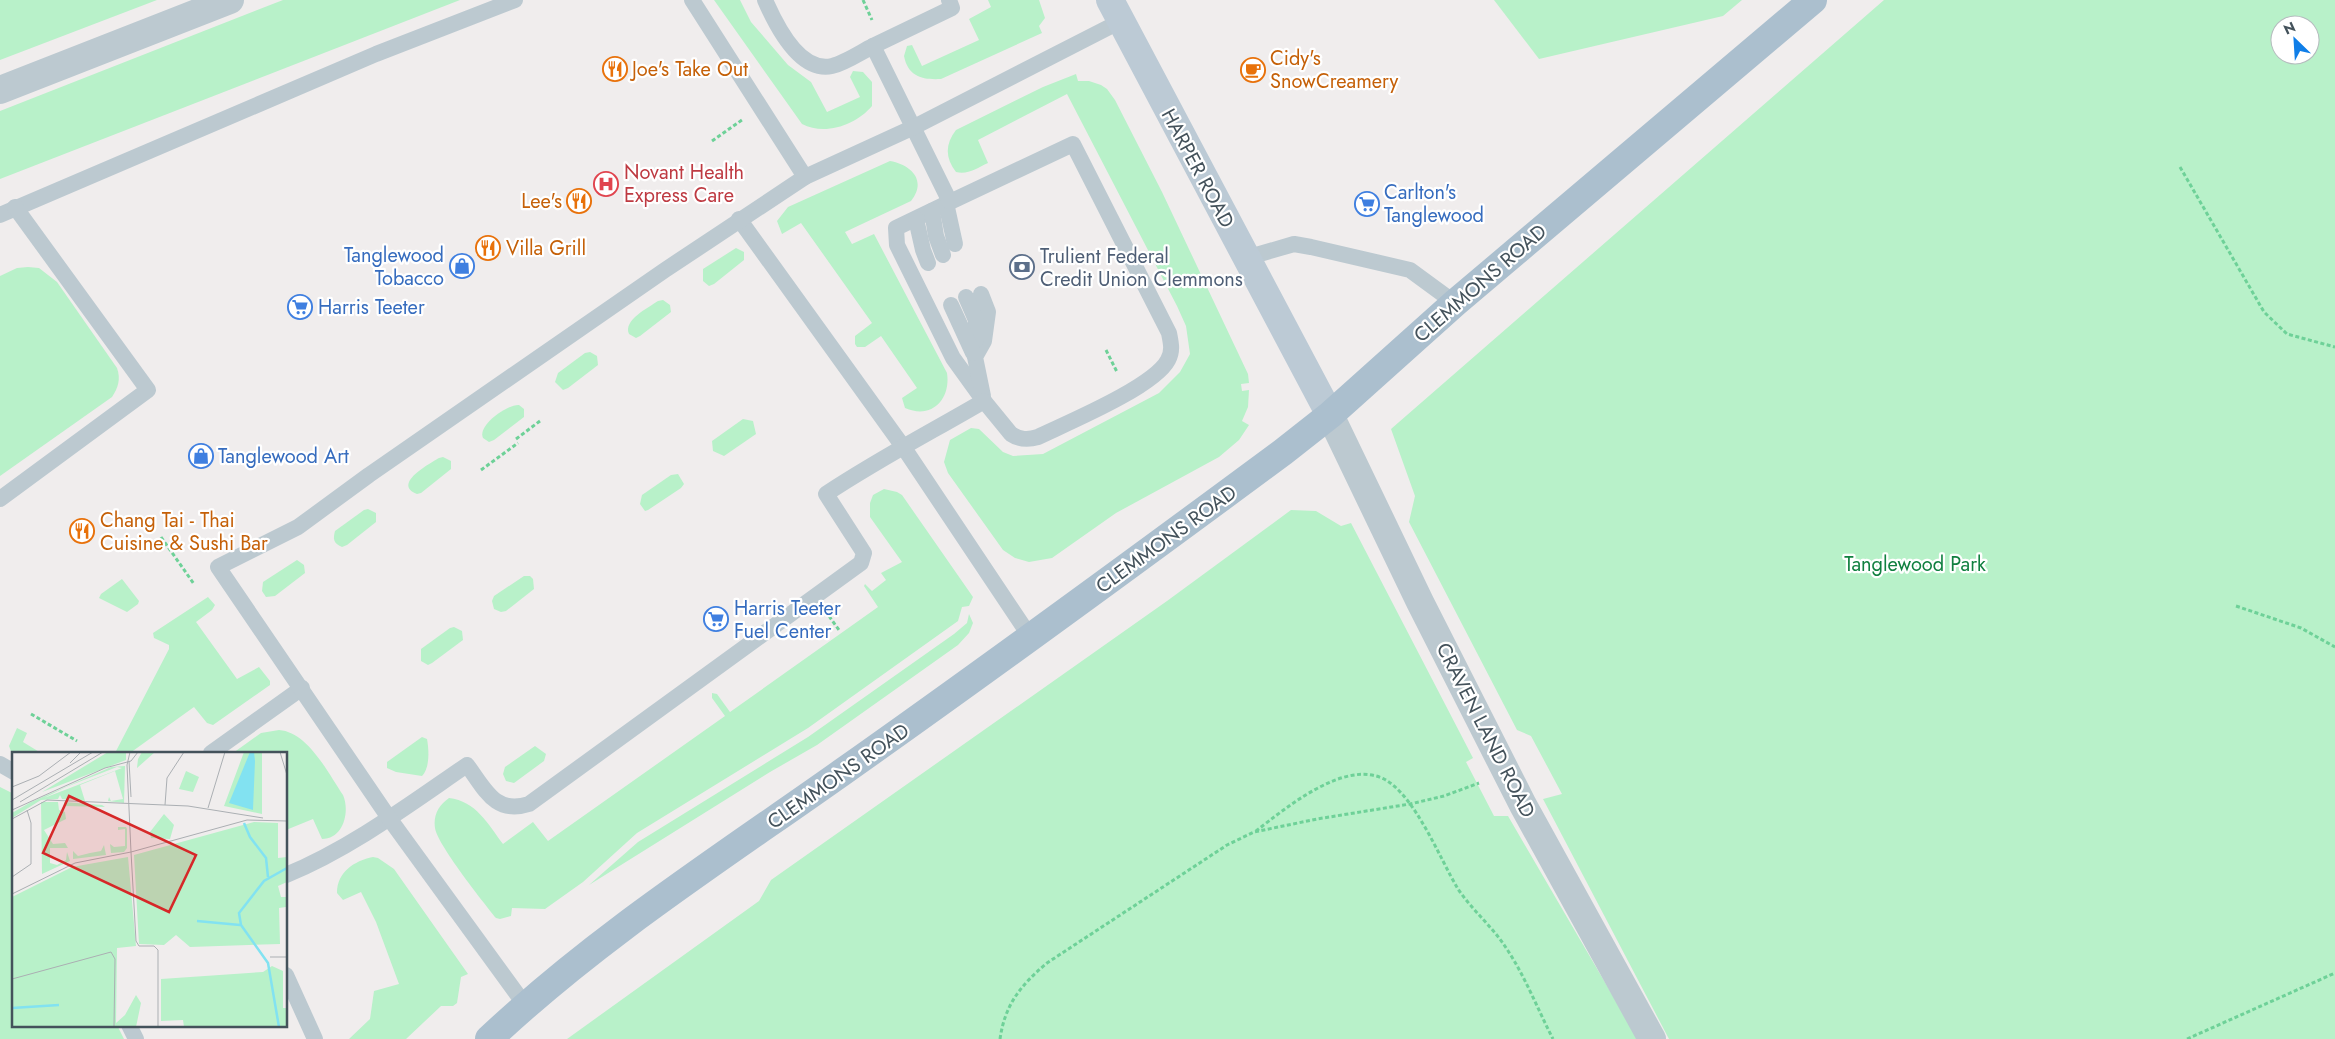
<svg xmlns="http://www.w3.org/2000/svg" width="2335" height="1039" viewBox="0 0 2335 1039" font-family="Jost,sans-serif">
<style>
.green{fill:#b8f1c9;fill-rule:evenodd}
.lines{fill:none;stroke-linecap:round;stroke-linejoin:round}
.path{stroke:#6ed198;stroke-width:3;stroke-dasharray:4 2.5;stroke-linecap:butt}
.lane{stroke:#bcc9d0;stroke-width:16}
.street{stroke:#bcc9d0;stroke-width:28}
.secondary{stroke:#bccad5;stroke-width:28}
.primary{stroke:#abbfce;stroke-width:28}
.labels{text-anchor:middle;stroke-width:4.5;stroke-linejoin:round;paint-order:stroke}
.food-label{font-size:20px;fill:#c56008;stroke:#fff;text-anchor:start}
.street-label{font-size:20px;fill:#44525b;stroke:#fff}
.health-label{font-size:20px;fill:#be3a42;stroke:#fff;text-anchor:start}
.shop-label{font-size:20px;fill:#366cbe;stroke:#fff;text-anchor:start}
.service-label{font-size:20px;fill:#4e5e75;stroke:#fff;text-anchor:start}
.park-label{font-size:20px;fill:#118040;stroke:#fff}
.inset-river{fill:none;stroke:#82e2f1;stroke-width:2.5}
.inset-road{fill:none;stroke:#abafb3;stroke-width:1}
.view{fill:#d62828;fill-opacity:0.15;stroke:#d62828;stroke-width:2.5}
.inset-edge{fill:none;stroke:#44525b;stroke-width:2.5}
</style>
<rect width="100%" height="100%" fill="#f0eded"/>
<!-- green -->
<g class="green">
<path d="M 0,0 L 157,0 L 0,60 Z"/>
<path d="M 283,0 L 460,0 L 0,179 L 0,111 Z"/>
<path d="M 714,0 L 740,0 L 751,22 L 788,65 L 811,82 L 827,112 L 860,97 L 850,77 L 853,71 L 863,72 L 872,82 L 872,106 C 856,125 825,136 802,124 Z"/>
<path d="M 988,0 L 1039,0 L 1045,18 L 1039,26 L 1042,33 L 941,79 C 923,80 908,77 904,56 L 907,46 L 912,45 L 922,66 L 979,40 L 969,19 L 991,7 Z"/>
<path d="M 1494,0 L 1742,0 L 1723,16 L 1539,59 Z"/>
<path d="M 1884,0 L 2335,0 L 2335,1039 L 1669,1039 L 1543,799 L 1562,794 L 1531,736 L 1517,730 L 1409,522 L 1415,496 L 1391,429 ZM 2280,25 L 2310,25 L 2310,55 L 2280,55 Z"/>
<path d="M 1076,74 L 1078,81 L 1089,81 L 1101,85 L 1107,89 L 1115,100 L 1162,192 L 1248,374 L 1249,383 L 1241,384 L 1242,391 L 1249,390 L 1248,407 L 1242,421 L 1249,425 L 1239,440 L 1219,457 L 1116,513 L 1052,558 L 1029,562 L 1015,558 L 1003,550 L 948,473 L 944,462 L 950,440 L 971,428 L 979,429 L 1003,452 L 1013,456 L 1043,454 L 1159,393 L 1180,372 L 1190,354 L 1186,326 L 1177,306 L 1067,94 L 978,140 L 988,163 C 977,168 968,175 956,172 C 945,158 945,144 956,130 L 1043,87 Z"/>
<path d="M 890,161 C 912,165 927,181 911,201 L 845,232 L 852,244 L 874,234 L 947,373 C 951,399 932,420 905,408 L 902,398 L 917,388 L 881,336 L 865,347 L 857,347 L 855,344 L 855,336 L 872,323 L 801,223 L 782,234 L 777,221 L 788,207 Z"/>
<path d="M 736,248 L 744,252 L 744,260 L 714,284 L 709,286 L 703,281 L 703,269 Z"/>
<path d="M 28,267 L 39,268 L 57,282 L 117,368 C 121,379 118,388 112,397 L 0,476 L 0,276 L 17,268 Z"/>
<path d="M 663,300 L 670,305 L 671,312 L 640,336 L 636,338 L 629,334 C 623,320 648,308 658,301 Z"/>
<path d="M 590,352 L 597,356 L 598,365 L 568,388 L 563,390 L 555,382 L 558,373 L 585,353 Z"/>
<path d="M 519,405 L 524,409 L 524,417 L 494,440 L 489,442 L 483,438 C 477,425 508,404 519,405 Z"/>
<path d="M 743,419 L 753,421 L 756,434 L 724,456 L 713,451 L 712,441 Z"/>
<path d="M 443,457 L 451,461 L 451,469 L 421,493 L 417,494 C 392,484 429,464 439,458 Z"/>
<path d="M 678,474 L 684,484 L 681,488 L 648,510 L 645,511 L 640,504 L 642,495 L 671,475 Z"/>
<path d="M 884,489 L 897,492 L 902,495 L 973,597 L 969,606 L 962,607 L 958,621 L 808,728 L 637,833 L 583,882 L 545,909 L 512,908 L 511,916 L 500,919 L 496,918 C 483,902 437,844 435,828 C 433,815 439,805 449,798 C 476,801 488,824 503,844 L 533,822 L 548,841 L 725,716 L 712,698 L 712,693 L 717,694 L 730,712 L 878,607 L 864,586 L 865,584 L 872,591 L 886,580 L 881,573 L 902,562 L 870,517 L 870,503 L 873,495 Z"/>
<path d="M 368,509 L 376,513 L 376,522 L 347,545 L 342,547 C 333,543 333,539 335,531 L 364,510 Z"/>
<path d="M 1291,510 L 1316,511 L 1341,526 L 1351,523 L 1473,758 L 1466,762 L 1494,816 L 1508,816 L 1638,1039 L 567,1039 L 759,901 L 771,880 L 1167,601 Z"/>
<path d="M 297,560 L 304,565 L 305,573 L 275,596 L 266,597 L 262,591 L 263,582 Z"/>
<path d="M 524,576 L 530,576 L 533,579 L 534,589 L 506,611 L 501,612 L 494,609 L 492,601 L 494,596 Z"/>
<path d="M 122,579 L 139,601 L 138,604 L 127,612 L 99,598 L 101,594 Z"/>
<path d="M 208,597 L 215,605 L 212,610 L 196,622 L 237,679 L 259,667 L 270,681 L 270,685 L 213,725 L 207,723 L 194,707 L 130,753 L 115,753 L 169,649 L 169,645 L 154,638 L 153,633 Z"/>
<path d="M 969,614 L 973,623 L 969,633 L 958,645 L 817,745 L 770,772 L 589,885 L 638,842 L 808,737 L 954,634 L 967,623 Z"/>
<path d="M 454,627 L 462,631 L 463,640 L 432,663 L 428,665 L 421,661 L 421,649 L 450,628 Z"/>
<path d="M 17,728 L 27,733 L 23,742 L 41,753 L 12,754 L 9,746 Z"/>
<path d="M 279,730 C 308,732 328,773 343,795 C 350,811 344,839 322,839 L 313,819 L 286,830 L 286,753 L 233,753 L 261,733 Z"/>
<path d="M 422,737 L 427,739 C 429,750 430,768 422,776 L 396,772 L 387,768 L 387,762 Z"/>
<path d="M 535,746 L 546,754 L 544,761 L 514,783 L 506,781 L 503,774 L 505,767 Z"/>
<path d="M 0,787 L 14,794 L 14,1025 L 117,1025 L 124,1039 L 0,1039 Z"/>
<path d="M 373,857 L 378,858 L 394,869 L 468,974 L 461,977 L 457,1003 L 453,1006 L 441,1006 L 406,1039 L 349,1039 L 370,1019 L 374,991 L 399,984 L 376,922 L 361,892 L 343,900 L 337,893 C 337,872 354,861 373,857 Z"/>
</g>
<g class="lines">
<!-- path -->
<g class="path">
<path d="M 863,0 L 872,20"/>
<path d="M 712,141 L 742,120"/>
<path d="M 2180,167 L 2264,312 L 2287,334 L 2335,347"/>
<path d="M 1106,350 L 1117,372"/>
<path d="M 516,439 L 540,421"/>
<path d="M 481,470 L 518,443"/>
<path d="M 161,537 L 194,584"/>
<path d="M 2236,606 L 2301,628 L 2335,647"/>
<path d="M 829,616 L 839,630"/>
<path d="M 31,714 L 77,741"/>
<path d="M 1256,831 C 1286,808 1344,759 1384,779 C 1415,795 1440,859 1458,889 C 1470,907 1486,921 1499,938 C 1522,968 1536,1006 1553,1039"/>
<path d="M 1000,1039 C 1005,1004 1021,985 1047,963 L 1227,845 L 1254,832 L 1317,819 L 1410,804 L 1444,796 L 1479,783"/>
<path d="M 2187,1039 L 2335,973"/>
</g>
<!-- lane -->
<g class="lane">
<path d="M 692,0 L 805,177"/>
<path d="M 765,0 C 775,23 799,73 832,66 C 845,63 861,52 873,46"/>
<path d="M 950,202 L 896,228 L 897,245 L 953,358 L 984,401"/>
<path d="M 946,203 L 955,244"/>
<path d="M 932,211 L 936,236 L 943,255"/>
<path d="M 0,215 L 376,54 L 515,0"/>
<path d="M 739,219 L 904,448 L 1031,638"/>
<path d="M 916,219 L 923,250 L 928,263"/>
<path d="M 1246,258 L 1294,244 L 1311,247 L 1410,270 L 1455,303"/>
<path d="M 981,294 L 988,312 L 984,341 L 975,357 L 983,396"/>
<path d="M 966,297 L 976,320 L 976,340"/>
<path d="M 951,305 L 973,353"/>
<path d="M 0,499 L 148,390 L 15,207"/>
<path d="M 211,753 L 302,688"/>
<path d="M 0,764 L 14,772"/>
<path d="M 286,875 C 350,849 410,804 467,765 C 485,789 495,815 529,804 L 861,563 L 864,553 L 826,494 C 877,460 931,432 984,401 L 1011,434 C 1020,440 1028,440 1038,437 C 1067,423 1154,387 1168,360 C 1173,351 1171,343 1169,333 L 1073,144 L 950,202 L 873,46 L 952,8 L 949,0"/>
<path d="M 286,975 L 315,1039"/>
<path d="M 525,1005 L 389,818 L 218,567 L 298,527 L 369,475 L 665,270 L 805,177 L 914,127 L 1121,21"/>
<path d="M 129,1025 L 136,1039"/>
</g>
<!-- street -->
<g class="street">
<path d="M 0,90 L 230,0"/>
<path d="M 1330,415 L 1420,602 L 1523,805 L 1652,1039"/>
</g>
<!-- secondary -->
<path class="secondary" d="M 1110,0 L 1330,415"/>
<!-- primary -->
<path class="primary" d="M 489,1039 C 596,938 721,858 841,773 C 990,668 1137,560 1283,452 L 1330,415 L 1455,303 L 1813,0"/>
</g>
<!-- icons -->
<defs>
<symbol id="restaurant-ring" viewBox="-11 -11 22 22"><circle r="9.5" fill="#fff" stroke="#e8710a" stroke-width="1.5"/><path d="M-5-6h1v4h1v-4h1v4h1v-4h1v5L-1.5 .5V6h-2V.5L-5-1ZM5-6V6H3V1.5H1.5Q1.5-4 5-6Z" fill="#e8710a"/></symbol>
<symbol id="cafe-ring" viewBox="-11 -11 22 22"><circle r="9.5" fill="#fff" stroke="#e8710a" stroke-width="1.5"/><path d="M-5.5-4.5H6V0H3Q3 3.5 0 3.5H-2.5Q-5.5 3.5-5.5 0ZM3-3.2v2h1.7v-2ZM-6 4.5H4V6H-6Z" fill="#e8710a"/></symbol>
<symbol id="hospital-ring" viewBox="-11 -11 22 22"><circle r="9.5" fill="#fff" stroke="#e0444e" stroke-width="1.5"/><path d="M-5-5h3v3.5h4V-5h3V5h-3V1.5h-4V5h-3Z" fill="#e0444e"/></symbol>
<symbol id="supermarket-ring" viewBox="-11 -11 22 22"><circle r="9.5" fill="#fff" stroke="#3f7fe0" stroke-width="1.5"/><path d="M-6-5.5h2.5l.6 2H6L4.5 2H-2.5L-4.4-4H-6ZM-1.5 3.2a1.3 1.3 0 1 0 .1 0ZM3 3.2a1.3 1.3 0 1 0 .1 0Z" fill="#3f7fe0"/></symbol>
<symbol id="shop-ring" viewBox="-11 -11 22 22"><circle r="9.5" fill="#fff" stroke="#3f7fe0" stroke-width="1.5"/><path d="M-5-2.5h2.3a2.7 3.5 0 0 1 5.4 0H5L5.5 6h-11ZM-1.5-2.5h3a1.5 2.3 0 0 0-3 0Z" fill="#3f7fe0"/></symbol>
<symbol id="bank-ring" viewBox="-11 -11 22 22"><circle r="9.5" fill="#fff" stroke="#5c6f8a" stroke-width="1.5"/><path d="M-6-4H6V4H-6ZM0-2.3a2.3 2.3 0 1 0 0 4.6a2.3 2.3 0 1 0 0-4.6Z" fill="#5c6f8a"/></symbol>
</defs>
<g fill-rule="evenodd">
<use href="#restaurant-ring" x="601" y="55" width="28" height="28"/>
<use href="#cafe-ring" x="1239" y="56" width="28" height="28"/>
<use href="#hospital-ring" x="592" y="170" width="28" height="28"/>
<use href="#restaurant-ring" x="565" y="187" width="28" height="28"/>
<use href="#supermarket-ring" x="1353" y="190" width="28" height="28"/>
<use href="#restaurant-ring" x="474" y="234" width="28" height="28"/>
<use href="#shop-ring" x="448" y="252" width="28" height="28"/>
<use href="#bank-ring" x="1008" y="253" width="28" height="28"/>
<use href="#supermarket-ring" x="286" y="293" width="28" height="28"/>
<use href="#shop-ring" x="187" y="442" width="28" height="28"/>
<use href="#restaurant-ring" x="68" y="517" width="28" height="28"/>
<use href="#supermarket-ring" x="702" y="605" width="28" height="28"/>
</g>
<g class="labels">
<!-- food labels -->
<g class="food-label">
<text x="1270" y="65">Cidy's<tspan x="1270" dy="23">SnowCreamery</tspan></text>
<text x="632" y="76">Joe's Take Out</text>
<text x="562" y="208" text-anchor="end">Lee's</text>
<text x="506" y="255">Villa Grill</text>
<text x="100" y="527">Chang Tai - Thai<tspan x="100" dy="23">Cuisine &amp; Sushi Bar</tspan></text>
</g>
<!-- street labels -->
<g class="street-label">
<text transform="translate(1198 168) rotate(62)" y="7">HARPER ROAD</text>
<text transform="translate(1480 283) rotate(-41)" y="7">CLEMMONS ROAD</text>
<text transform="translate(1166 539) rotate(-36)" y="7">CLEMMONS ROAD</text>
<text transform="translate(1486 730) rotate(63)" y="7">CRAVEN LAND ROAD</text>
<text transform="translate(838 776) rotate(-35)" y="7">CLEMMONS ROAD</text>
</g>
<!-- health labels -->
<g class="health-label">
<text x="624" y="179">Novant Health<tspan x="624" dy="23">Express Care</tspan></text>
</g>
<!-- shop labels -->
<g class="shop-label">
<text x="1384" y="199">Carlton's<tspan x="1384" dy="23">Tanglewood</tspan></text>
<text x="444" y="262" text-anchor="end">Tanglewood<tspan x="444" dy="23">Tobacco</tspan></text>
<text x="318" y="314">Harris Teeter</text>
<text x="218" y="463">Tanglewood Art</text>
<text x="734" y="615">Harris Teeter<tspan x="734" dy="23">Fuel Center</tspan></text>
</g>
<!-- service labels -->
<g class="service-label">
<text x="1040" y="263">Trulient Federal<tspan x="1040" dy="23">Credit Union Clemmons</tspan></text>
</g>
<!-- park labels -->
<g class="park-label">
<text x="1915" y="571">Tanglewood Park</text>
</g>
</g>
<!-- overview -->
<g transform="translate(12 752)">
<rect width="275" height="275" fill="#f0eded"/>
<path d="M 96,0 L 114,0 L 114,8 L 30,40 ZM 130,0 L 143,0 L 125,16 L 126,7 ZM 232,0 L 250,0 L 250,62 L 212,54 ZM 113,14 L 112,51 L 96,49 L 97,45 L 99,49 L 111,47 L 103,19 L 68,33 L 73,49 L 50,47 L 48,43 L 46,47 L 29,48 L 0,66 L 0,61 L 19,50 L 99,15 ZM 105,15 L 110,16 L 32,46 L 54,35 ZM 174,19 L 187,25 L 181,40 L 167,37 ZM 29,50 L 46,50 L 47,58 L 53,60 L 54,67 L 32,78 L 41,92 L 53,91 L 56,96 L 38,96 L 38,111 L 45,113 L 54,108 L 55,100 L 58,109 L 30,122 ZM 52,50 L 90,53 L 93,55 L 53,54 ZM 152,62 L 162,73 L 158,87 L 139,86 L 138,80 ZM 242,70 L 266,71 L 266,106 L 275,105 L 275,130 L 266,134 L 269,145 L 275,145 L 274,155 L 267,156 L 268,192 L 178,195 L 164,183 L 152,193 L 127,192 L 122,103 ZM 106,75 L 114,75 L 115,77 L 115,96 L 112,100 L 99,101 L 98,92 L 102,95 L 113,94 L 113,77 L 106,78 ZM 92,93 L 94,103 L 61,107 L 61,99 L 66,104 L 78,101 L 89,99 ZM 116,105 L 124,194 L 105,196 L 104,271 L 113,263 L 124,243 L 129,251 L 124,275 L 0,275 L 0,145 L 60,115 ZM 260,214 L 271,219 L 271,256 L 275,256 L 275,275 L 172,275 L 171,268 L 149,269 L 149,227 L 251,220 Z" fill="#b8f1c9" fill-rule="evenodd"/>
<path d="M 238,0 L 242,0 L 243,9 L 241,58 L 217,51 Z" fill="#82e2f1"/>
<path class="inset-river" d="M 232,71 L 238,85 L 254,106 L 256,125M 185,169 L 228,173M 0,256 L 47,253M 267,275 L 256,211 L 229,173 L 227,161 L 252,129 L 275,116"/>
<path class="inset-road" d="M 118,0 L 115,13 L 119,100M 268,0 L 275,23M 117,9 L 119,45M 58,11 L 69,0M 0,35 L 27,24 L 59,0M 0,48 L 81,0M 8,50 L 91,0M 153,53 L 155,26 L 172,0M 196,56 L 213,0M 0,58 L 93,16 L 119,9 L 126,0M 0,67 L 35,48 L 176,54 L 251,66M 119,100 L 124,189 L 127,194 L 142,194 L 146,198 L 146,275M 0,125 L 19,112 L 19,71 L 15,58M 0,142 L 63,111 L 119,100 L 235,68 L 275,69M 258,205 L 275,205M 0,227 L 99,200 L 103,207 L 102,275"/>
<path class="view" d="M 57,44 L 184,103 L 157,160 L 31,101 Z"/>
<rect width="275" height="275" class="inset-edge"/>
</g>
<!-- north arrow -->
<g transform="translate(2295 40) rotate(335)"><circle r="24" fill="#ffffff" stroke="#b4babd"/>
<path d="M0-4L9 19L0 12L-9 19Z" fill="#0f7ee8"/>
<text y="-8" font-size="14" font-weight="bold" text-anchor="middle" fill="#44525b">N</text>
</g>
</svg>
